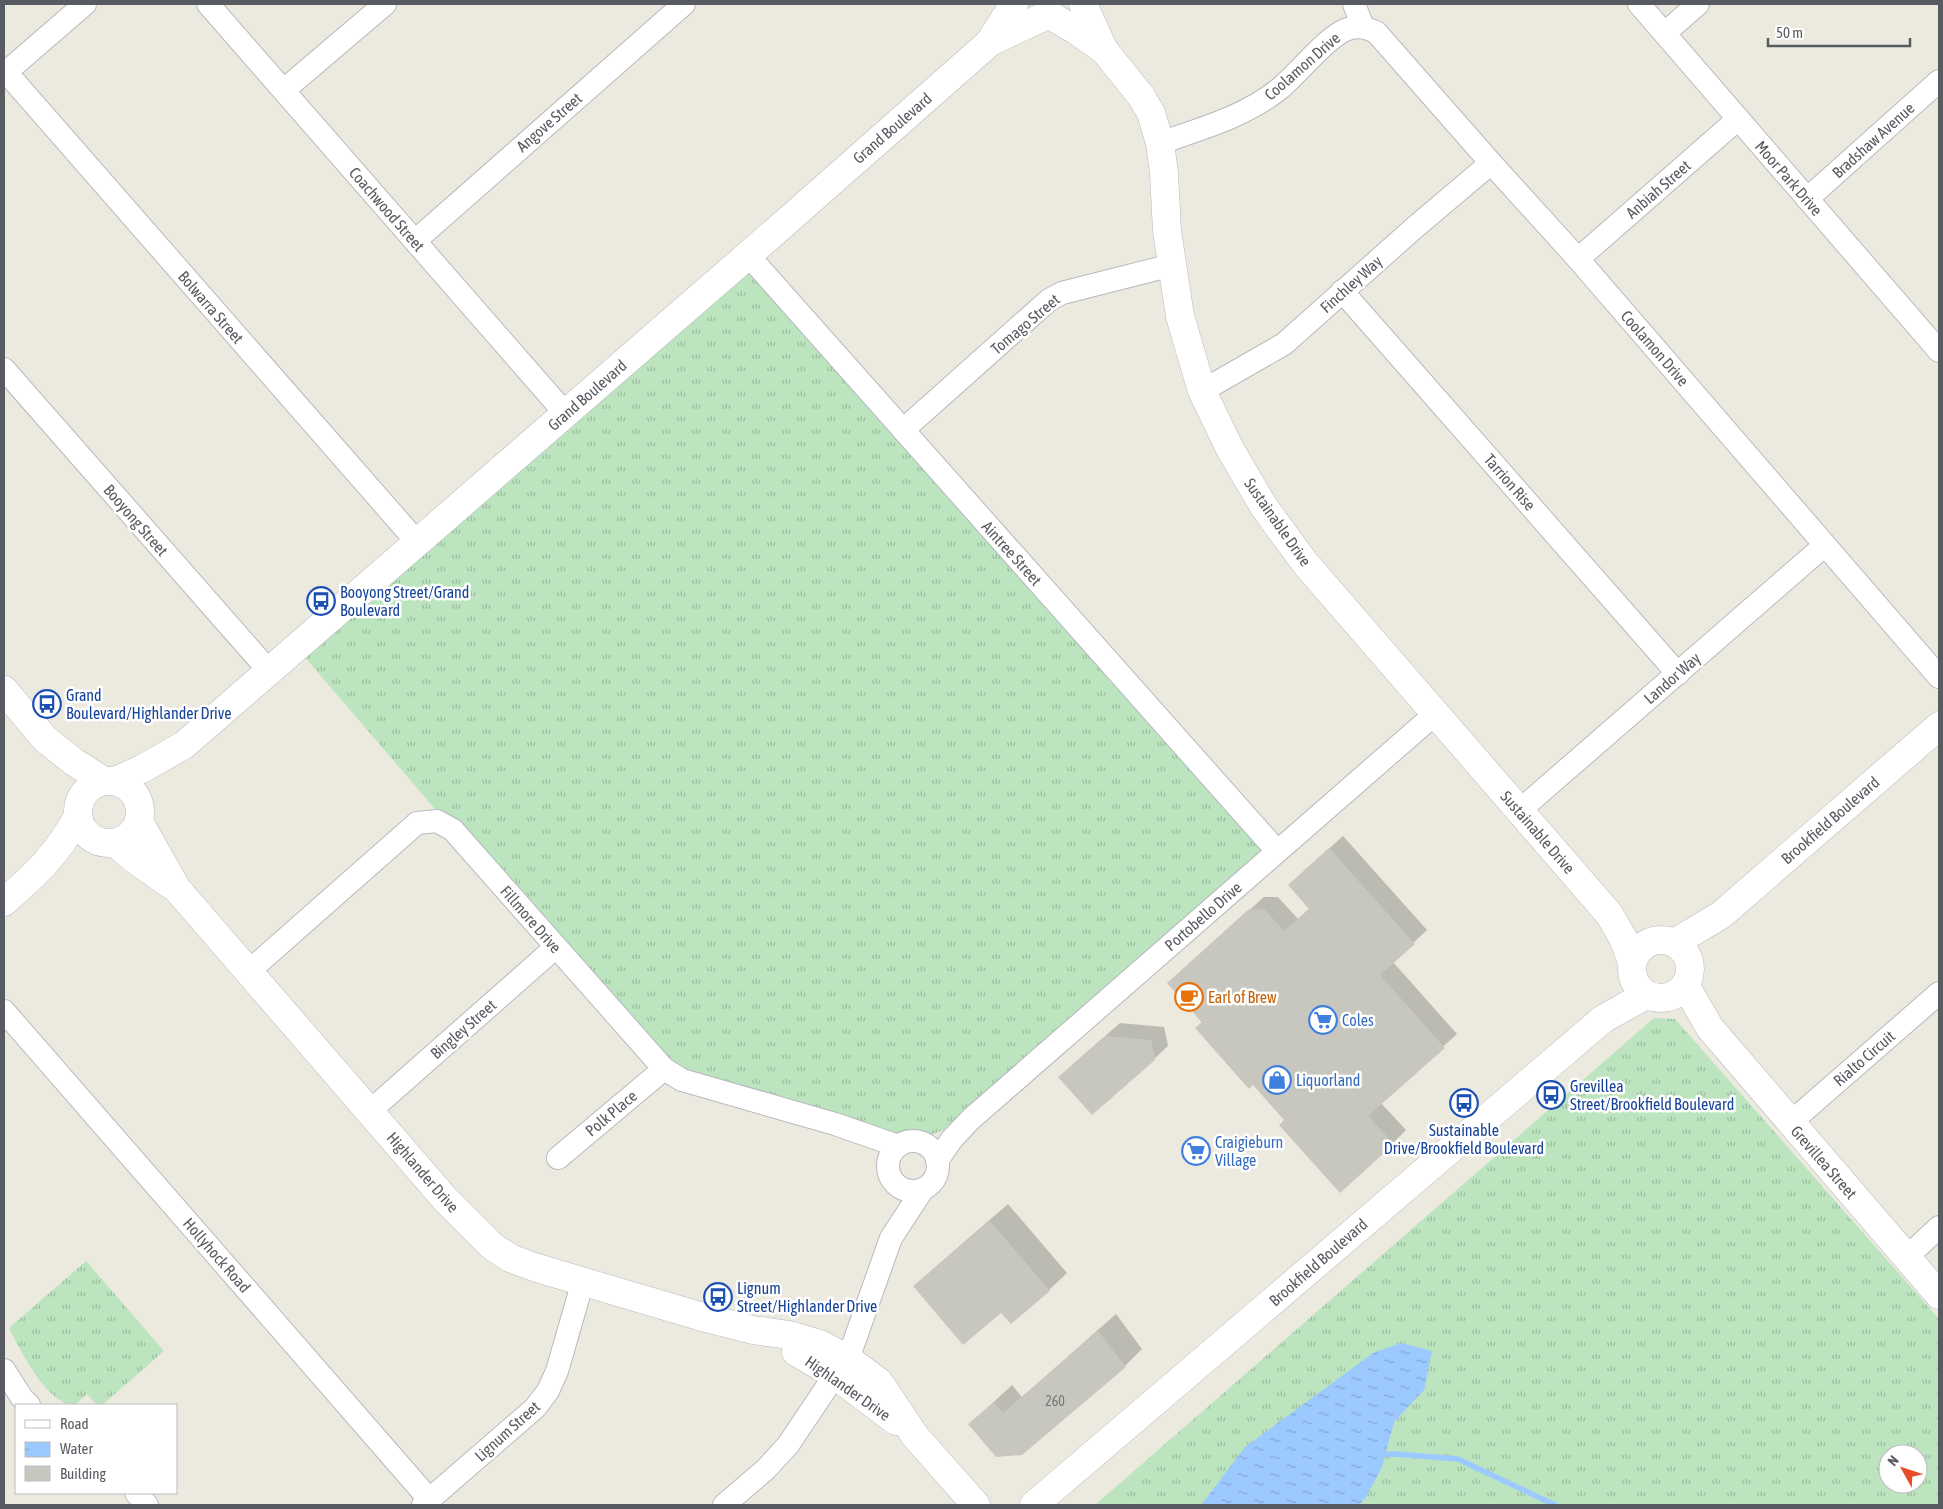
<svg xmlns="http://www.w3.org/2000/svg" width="1943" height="1509" viewBox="0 0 1943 1509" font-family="'Asap Condensed',sans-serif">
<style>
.grass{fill:url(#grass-tufts);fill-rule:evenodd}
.water{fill:url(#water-ripples)}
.shadow{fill:#0003}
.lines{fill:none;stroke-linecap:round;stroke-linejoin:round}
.stream{stroke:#9cc9ff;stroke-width:5.5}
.building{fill:#c8c7bf}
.minor-casing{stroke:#b7b9bf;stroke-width:24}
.tertiary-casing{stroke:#b7b9bf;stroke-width:29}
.minor{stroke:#fff;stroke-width:22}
.tertiary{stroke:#fff;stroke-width:28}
.labels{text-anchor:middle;stroke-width:5;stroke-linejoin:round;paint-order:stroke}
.number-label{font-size:14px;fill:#747678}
.street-label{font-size:16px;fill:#585b61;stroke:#fff}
.transit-label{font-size:16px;fill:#164399;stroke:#fff;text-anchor:start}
.food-label{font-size:16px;fill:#c56008;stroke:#fff;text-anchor:start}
.shop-label{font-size:16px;fill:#366cbe;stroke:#fff;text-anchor:start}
</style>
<defs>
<pattern id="grass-tufts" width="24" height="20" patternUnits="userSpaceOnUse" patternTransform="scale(1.25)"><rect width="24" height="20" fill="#bbe4bf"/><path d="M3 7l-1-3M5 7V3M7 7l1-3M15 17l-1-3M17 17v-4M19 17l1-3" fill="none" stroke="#9bbc9f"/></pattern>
<pattern id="water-ripples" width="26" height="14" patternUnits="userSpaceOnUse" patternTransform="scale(1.25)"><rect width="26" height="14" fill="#9cc9ff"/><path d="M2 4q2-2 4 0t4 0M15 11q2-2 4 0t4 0" fill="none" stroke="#82a6d2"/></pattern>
</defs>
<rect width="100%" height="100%" fill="#eceadf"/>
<!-- grass -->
<g class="grass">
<path d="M 748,255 L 1277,851 L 971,1119 L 913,1142 L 905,1143 L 682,1080 L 453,830 L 296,647 Z"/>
<path d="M 1654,1018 L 1675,1019 L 1939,1319 L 1939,1505 L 1095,1505 ZM 1888,1454 L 1918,1454 L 1918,1484 L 1888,1484 Z"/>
<path d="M 86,1261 L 164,1351 L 102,1405 L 97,1405 L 87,1394 L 75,1405 C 47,1405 21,1351 9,1328 Z"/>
</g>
<!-- water -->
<path class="water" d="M 1401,1343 L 1432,1351 L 1424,1390 L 1394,1422 L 1382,1467 L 1366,1497 L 1359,1505 L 1201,1505 L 1245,1447 L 1373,1353 Z"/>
<!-- shadow -->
<g class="shadow">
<path d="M 1343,836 L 1427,930 L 1393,962 L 1457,1034 L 1381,1103 L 1406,1130 L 1393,1143 L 1286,1120 L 1168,983 L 1264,897 L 1278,897 L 1298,919 L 1310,908 L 1303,872 Z"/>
<path d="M 1120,1023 L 1164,1027 L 1168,1046 L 1154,1059 L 1073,1064 Z"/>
<path d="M 1008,1204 L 1067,1273 L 1049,1290 L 1001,1311 L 915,1287 L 933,1269 Z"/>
<path d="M 1116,1314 L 1142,1349 L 1125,1366 L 1022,1454 L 970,1424 L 1012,1385 L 1022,1397 Z"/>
</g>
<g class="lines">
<!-- stream -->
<path class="stream" d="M 1378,1455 L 1396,1454 L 1458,1459 L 1555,1505"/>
</g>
<!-- building -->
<g class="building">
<path d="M 1329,848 L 1415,944 L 1380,975 L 1445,1048 L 1368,1116 L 1394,1144 L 1340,1193 L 1279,1125 L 1284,1120 L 1253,1085 L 1249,1089 L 1195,1028 L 1202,1022 L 1167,983 L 1249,909 L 1265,910 L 1284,931 L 1309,909 L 1288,885 Z"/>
<path d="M 1106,1036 L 1151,1040 L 1155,1060 L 1092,1115 L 1058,1077 Z"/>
<path d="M 990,1221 L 1050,1291 L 1011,1324 L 1001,1313 L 963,1345 L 913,1286 Z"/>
<path d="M 1098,1331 L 1126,1367 L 1022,1455 L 996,1457 L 968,1424 L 994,1402 L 1003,1413 Z"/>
</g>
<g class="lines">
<defs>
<g id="minor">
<path d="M 208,4 L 565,413"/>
<path d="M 1354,4 L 1363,27"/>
<path d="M 1639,4 L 1939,351"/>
<path d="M 1665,33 L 1698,4"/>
<path d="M 6,72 L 417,542"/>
<path d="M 4,74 L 85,4"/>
<path d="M 284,90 L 385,4"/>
<path d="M 1160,143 C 1200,129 1244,117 1278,90 C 1298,74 1322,42 1343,31 C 1355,25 1364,27 1376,32 L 1491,163 L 1578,259 L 1939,677"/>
<path d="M 1807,199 L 1939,81"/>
<path d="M 415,241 L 684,4"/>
<path d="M 748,255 L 1277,851"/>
<path d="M 1578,259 L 1738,119"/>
<path d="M 1342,291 L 1678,674"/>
<path d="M 4,369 L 269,671"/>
<path d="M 1202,391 L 1284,344 L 1413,229 L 1491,163"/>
<path d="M 903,430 L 1049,300 L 1062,293 L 1172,265"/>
<path d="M 1519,811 L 1825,545"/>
<path d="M 248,972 L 417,823 L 437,821 L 453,830 L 664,1069 L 682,1080 L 835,1124 L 898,1146"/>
<path d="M 4,1011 L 429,1499"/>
<path d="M 370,1111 L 556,947"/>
<path d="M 1790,1123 L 1939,993"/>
<circle cx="913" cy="1166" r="25"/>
<path d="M 558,1158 L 664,1069"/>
<path d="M 937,1161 L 952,1139 L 971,1119 L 1435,714"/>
<path d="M 1907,1257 L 1939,1227"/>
<path d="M 848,1359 L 891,1238 L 923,1189"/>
<path d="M 4,1370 L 22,1398 L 29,1405"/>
<path d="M 136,1493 L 147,1505"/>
<path d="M 423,1505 L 535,1408 L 548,1391 L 557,1371 L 583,1281"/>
<path d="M 724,1505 L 766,1469 L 788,1445 L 835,1375"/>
</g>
<g id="tertiary">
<path d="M 1083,4 L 1104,50 L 1141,96 L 1151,113 L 1160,143 L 1164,173 L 1167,231 L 1180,316 L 1202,391 L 1230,449 L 1264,507 L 1305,563 L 1609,914 L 1623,938 L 1632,962"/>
<path d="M 1053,17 L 1077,31 L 1104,50"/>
<path d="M 990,42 L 1045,16"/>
<path d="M 4,690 L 45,739 L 74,762 L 104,781"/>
<circle cx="109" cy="812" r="31"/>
<path d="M 115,781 L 142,769 L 184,745 L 778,229 L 989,43 L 1014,4"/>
<path d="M 139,822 L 177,889 L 446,1200 L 492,1246 L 510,1258 L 534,1267 L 706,1318 L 753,1330 L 789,1335 L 822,1345 L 848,1359 L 879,1382 L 915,1436 L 976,1505"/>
<path d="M 115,843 L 134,859 L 171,885"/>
<path d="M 4,902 C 36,874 57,855 78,816"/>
<circle cx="1661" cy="969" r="29"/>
<path d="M 1674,943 L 1721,915 L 1939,726"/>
<path d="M 1685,985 L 1710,1028 L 1939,1295"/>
<path d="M 796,1352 L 835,1375 L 896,1421"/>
<path d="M 1034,1505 L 1603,1019 L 1646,995"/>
</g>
</defs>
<!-- minor casing -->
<use href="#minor" class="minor-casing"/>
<!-- tertiary casing -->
<use href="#tertiary" class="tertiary-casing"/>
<!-- minor -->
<use href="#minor" class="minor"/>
<!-- tertiary -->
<use href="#tertiary" class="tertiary"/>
</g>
<!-- icons -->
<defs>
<symbol id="bus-ring" viewBox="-11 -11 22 22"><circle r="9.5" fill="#fff" stroke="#1a4fb4" stroke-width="1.5"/><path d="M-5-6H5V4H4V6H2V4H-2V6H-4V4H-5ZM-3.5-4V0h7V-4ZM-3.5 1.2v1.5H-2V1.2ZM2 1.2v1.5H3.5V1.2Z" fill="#1a4fb4"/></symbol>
<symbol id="cafe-ring" viewBox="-11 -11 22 22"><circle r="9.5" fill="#fff" stroke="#e8710a" stroke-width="1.5"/><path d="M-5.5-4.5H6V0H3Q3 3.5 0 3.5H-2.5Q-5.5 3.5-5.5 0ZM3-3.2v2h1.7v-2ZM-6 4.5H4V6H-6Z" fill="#e8710a"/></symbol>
<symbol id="supermarket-ring" viewBox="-11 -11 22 22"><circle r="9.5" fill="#fff" stroke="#3f7fe0" stroke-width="1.5"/><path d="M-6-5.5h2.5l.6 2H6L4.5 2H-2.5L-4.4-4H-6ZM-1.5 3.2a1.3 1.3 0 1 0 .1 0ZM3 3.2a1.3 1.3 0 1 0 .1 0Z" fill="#3f7fe0"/></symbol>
<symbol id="shop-ring" viewBox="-11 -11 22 22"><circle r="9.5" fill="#fff" stroke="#3f7fe0" stroke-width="1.5"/><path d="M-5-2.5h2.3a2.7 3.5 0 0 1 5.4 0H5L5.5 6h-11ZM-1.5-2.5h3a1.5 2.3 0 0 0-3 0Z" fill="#3f7fe0"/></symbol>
</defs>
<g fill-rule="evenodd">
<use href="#bus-ring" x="305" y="585" width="32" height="32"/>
<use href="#bus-ring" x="31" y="688" width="32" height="32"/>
<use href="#cafe-ring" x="1173" y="981" width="32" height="32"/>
<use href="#supermarket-ring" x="1307" y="1004" width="32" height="32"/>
<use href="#shop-ring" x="1261" y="1064" width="32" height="32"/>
<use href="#bus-ring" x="1535" y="1079" width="32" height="32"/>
<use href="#bus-ring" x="1448" y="1087" width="32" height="32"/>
<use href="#supermarket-ring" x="1180" y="1135" width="32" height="32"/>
<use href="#bus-ring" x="702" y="1281" width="32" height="32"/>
</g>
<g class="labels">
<!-- number labels -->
<g class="number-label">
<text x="1055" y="1406">260</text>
</g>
<!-- street labels -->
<g class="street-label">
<text transform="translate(1302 66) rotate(-41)" y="6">Coolamon Drive</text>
<text transform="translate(549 122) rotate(-41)" y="6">Angove Street</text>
<text transform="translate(892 128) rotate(-41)" y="6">Grand Boulevard</text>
<text transform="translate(1873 140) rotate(-42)" y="6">Bradshaw Avenue</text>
<text transform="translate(1789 178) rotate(49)" y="6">Moor Park Drive</text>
<text transform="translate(1658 189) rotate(-41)" y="6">Anbiah Street</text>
<text transform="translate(387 209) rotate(49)" y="6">Coachwood Street</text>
<text transform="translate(1351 284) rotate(-42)" y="6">Finchley Way</text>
<text transform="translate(211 307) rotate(49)" y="6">Bolwarra Street</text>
<text transform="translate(1025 324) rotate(-40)" y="6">Tomago Street</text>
<text transform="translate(1655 348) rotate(49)" y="6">Coolamon Drive</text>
<text transform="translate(587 395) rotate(-41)" y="6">Grand Boulevard</text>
<text transform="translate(1510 482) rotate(49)" y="6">Tarrion Rise</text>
<text transform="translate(136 520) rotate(49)" y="6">Booyong Street</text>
<text transform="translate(1278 522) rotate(55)" y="6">Sustainable Drive</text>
<text transform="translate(1012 553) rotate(48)" y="6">Aintree Street</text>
<text transform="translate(1672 678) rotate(-41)" y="6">Landor Way</text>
<text transform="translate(1830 820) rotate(-41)" y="6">Brookfield Boulevard</text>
<text transform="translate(1538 832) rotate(49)" y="6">Sustainable Drive</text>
<text transform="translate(1203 916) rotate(-41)" y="6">Portobello Drive</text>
<text transform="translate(531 919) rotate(49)" y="6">Fillmore Drive</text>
<text transform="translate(463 1029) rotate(-41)" y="6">Bingley Street</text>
<text transform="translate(1864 1058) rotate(-41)" y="6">Rialto Circuit</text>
<text transform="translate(611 1113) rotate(-40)" y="6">Polk Place</text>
<text transform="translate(1824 1162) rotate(49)" y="6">Grevillea Street</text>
<text transform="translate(423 1172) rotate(49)" y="6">Highlander Drive</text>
<text transform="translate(217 1255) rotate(49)" y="6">Hollyhock Road</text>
<text transform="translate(1318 1262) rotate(-41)" y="6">Brookfield Boulevard</text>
<text transform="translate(848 1388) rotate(35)" y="6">Highlander Drive</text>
<text transform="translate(507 1431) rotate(-42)" y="6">Lignum Street</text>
</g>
<!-- transit labels -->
<g class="transit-label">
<text x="340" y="598">Booyong Street/Grand<tspan x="340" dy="18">Boulevard</tspan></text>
<text x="66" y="701">Grand<tspan x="66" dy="18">Boulevard/Highlander Drive</tspan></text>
<text x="1570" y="1092">Grevillea<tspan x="1570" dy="18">Street/Brookfield Boulevard</tspan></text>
<text x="1464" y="1136" text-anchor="middle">Sustainable<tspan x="1464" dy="18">Drive/Brookfield Boulevard</tspan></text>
<text x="737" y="1294">Lignum<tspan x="737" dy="18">Street/Highlander Drive</tspan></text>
</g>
<!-- food labels -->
<g class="food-label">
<text x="1208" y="1003">Earl of Brew</text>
</g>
<!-- shop labels -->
<g class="shop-label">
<text x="1342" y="1026">Coles</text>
<text x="1296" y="1086">Liquorland</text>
<text x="1215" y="1148">Craigieburn<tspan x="1215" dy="18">Village</tspan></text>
</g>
</g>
<!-- border -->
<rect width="1943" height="1509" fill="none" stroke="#585b61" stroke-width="10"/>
<!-- legend -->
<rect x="15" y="1404" width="162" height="90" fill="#ffffff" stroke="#bcbdc0"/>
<rect x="25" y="1420" width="25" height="8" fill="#ffffff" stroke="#bcbdc0"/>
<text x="60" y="1429" font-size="15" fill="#585b61">Road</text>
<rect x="25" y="1442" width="25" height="15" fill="url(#water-ripples)" stroke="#bcbdc0"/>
<text x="60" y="1454" font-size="15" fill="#585b61">Water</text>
<rect x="25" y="1466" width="25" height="15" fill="#c8c7bf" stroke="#bcbdc0"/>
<text x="60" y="1479" font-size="15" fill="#585b61">Building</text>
<!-- north arrow -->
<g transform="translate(1903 1469) rotate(310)"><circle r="24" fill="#ffffff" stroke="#bcbdc0"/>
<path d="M0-4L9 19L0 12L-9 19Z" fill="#e94c28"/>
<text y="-8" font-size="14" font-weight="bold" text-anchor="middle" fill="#585b61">N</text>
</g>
<!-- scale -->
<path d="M1768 38v8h142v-8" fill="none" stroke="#585b61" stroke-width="2.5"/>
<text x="1776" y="38" font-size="15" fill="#585b61" stroke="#ffffff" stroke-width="4" paint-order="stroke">50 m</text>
</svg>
